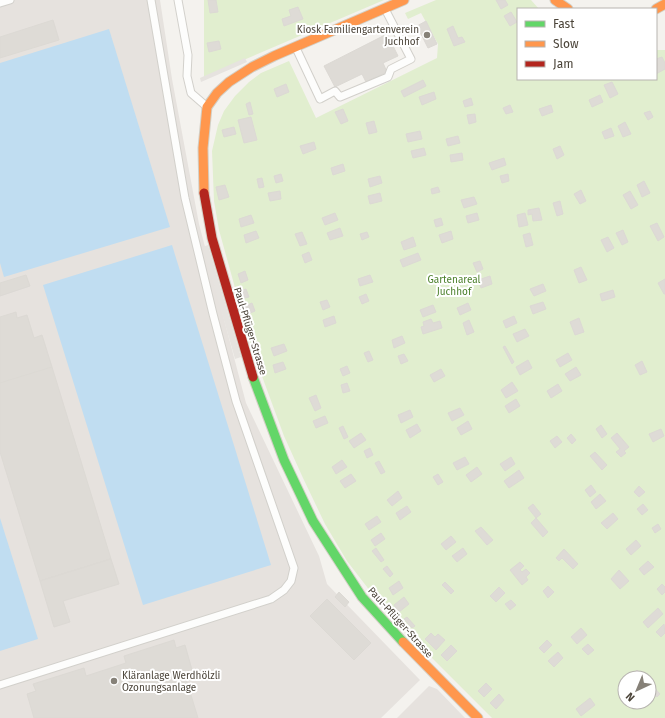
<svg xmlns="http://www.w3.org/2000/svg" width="665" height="718" viewBox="0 0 665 718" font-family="'Fira Sans',sans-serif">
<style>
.industrial{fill:#e6e2de}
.green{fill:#e1eecf;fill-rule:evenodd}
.parking{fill:#e6e3df}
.water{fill:#c0ddf1}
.building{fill:#dedbd6;stroke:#dcd9d4}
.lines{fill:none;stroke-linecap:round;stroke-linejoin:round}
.lane-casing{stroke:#d2d0cb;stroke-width:9}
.fast-casing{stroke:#d3cfc5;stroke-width:11}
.slow-casing{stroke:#d3cfc5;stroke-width:11}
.jam-casing{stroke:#d3cfc5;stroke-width:11}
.lane{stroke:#fdfdfc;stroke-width:7}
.fast{stroke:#63d668;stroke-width:9}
.slow{stroke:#ff974d;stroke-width:9}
.jam{stroke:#b3261e;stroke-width:9}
.poi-dot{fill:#868178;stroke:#fff;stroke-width:1.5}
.labels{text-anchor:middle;stroke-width:4;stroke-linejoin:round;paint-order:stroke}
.poi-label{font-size:10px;fill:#4b4439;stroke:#fff;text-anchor:end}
.park-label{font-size:10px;fill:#4a7f2a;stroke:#fff}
.street-label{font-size:10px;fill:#4b4439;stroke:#fff}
</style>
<rect width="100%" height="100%" fill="#f4f2ee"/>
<!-- industrial -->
<g class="industrial">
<path d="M 0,0 L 160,0 L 172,79 L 199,224 L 246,403 L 319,556 L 327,584 L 420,680 L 381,718 L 0,718 Z"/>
<path d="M 429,686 L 437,689 L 465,718 L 397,718 Z"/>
</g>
<!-- green -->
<g class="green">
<path d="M 204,0 L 384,0 L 204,77 Z"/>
<path d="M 436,0 L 531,0 L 539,9 L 518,9 L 518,79 L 656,79 L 656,50 L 665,50 L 665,718 L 492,718 L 404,630 L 377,600 L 347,561 L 325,524 L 303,478 L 284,436 L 252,349 L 219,230 L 214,201 L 212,151 L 218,125 L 224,111 L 235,96 L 249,82 L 261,73 L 289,61 L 316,118 L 437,58 L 438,44 L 421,13 L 408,19 L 405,13 ZM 625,678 L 649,678 L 649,702 L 625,702 Z"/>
</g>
<!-- parking -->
<g class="parking">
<path d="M 245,58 L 247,62 L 201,82 L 200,78 Z"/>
<path d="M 208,245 L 241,357 L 235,359 L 203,247 Z"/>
</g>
<!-- water -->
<g class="water">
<path d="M 109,29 L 170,227 L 4,277 L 0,263 L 0,63 Z"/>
<path d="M 172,245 L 271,565 L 143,605 L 43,285 Z"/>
<path d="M 0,518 L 38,639 L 0,651 Z"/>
</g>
<!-- building -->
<g class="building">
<path d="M 208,0 L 216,0 L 218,12 L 210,13 Z"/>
<path d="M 496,0 L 505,0 L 508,5 L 501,9 Z"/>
<path d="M 298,7 L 303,19 L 284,26 L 282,19 L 291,16 L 289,10 Z"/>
<path d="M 511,12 L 517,22 L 510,26 L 504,16 Z"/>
<path d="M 53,20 L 59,40 L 0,58 L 0,37 Z"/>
<path d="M 426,21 L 437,44 L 428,48 L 417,26 Z"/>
<path d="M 453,26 L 458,38 L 462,37 L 465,42 L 454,46 L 447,29 Z"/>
<path d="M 387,34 L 398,56 L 383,63 L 387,72 L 366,82 L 362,74 L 335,87 L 324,66 Z"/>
<path d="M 219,41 L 221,49 L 209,52 L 207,43 Z"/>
<path d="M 662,57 L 665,63 L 665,69 L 656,74 L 656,66 L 657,66 L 656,59 Z"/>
<path d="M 423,80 L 426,86 L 404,97 L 401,91 Z"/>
<path d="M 612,82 L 618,94 L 610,98 L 604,85 Z"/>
<path d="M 286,84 L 289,92 L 277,97 L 274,89 Z"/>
<path d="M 434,92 L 436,99 L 422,105 L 419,97 Z"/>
<path d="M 600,95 L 603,102 L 592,107 L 589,100 Z"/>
<path d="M 471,98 L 473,105 L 465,107 L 463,101 Z"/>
<path d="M 250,102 L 253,114 L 249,115 L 246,104 Z"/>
<path d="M 510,105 L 513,112 L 506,114 L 503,108 Z"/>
<path d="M 551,105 L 553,112 L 542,116 L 539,109 Z"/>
<path d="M 343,109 L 348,121 L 341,124 L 335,112 Z"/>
<path d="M 650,111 L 653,117 L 648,120 L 644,113 Z"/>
<path d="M 475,114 L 476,122 L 469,124 L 467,115 Z"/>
<path d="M 251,117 L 257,140 L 244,143 L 238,120 Z"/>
<path d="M 374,121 L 377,132 L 369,134 L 366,123 Z"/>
<path d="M 625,122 L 631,134 L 623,137 L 618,126 Z"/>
<path d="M 234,127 L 236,134 L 224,137 L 222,130 Z"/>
<path d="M 611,128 L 614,136 L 605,139 L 602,132 Z"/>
<path d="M 420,131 L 422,139 L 408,142 L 406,134 Z"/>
<path d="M 458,136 L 460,143 L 448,146 L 446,139 Z"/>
<path d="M 314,142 L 316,149 L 303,154 L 300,146 Z"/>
<path d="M 560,146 L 564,155 L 557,159 L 553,149 Z"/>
<path d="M 424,148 L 426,155 L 413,158 L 411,151 Z"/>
<path d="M 462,153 L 463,160 L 451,162 L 450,155 Z"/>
<path d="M 504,158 L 506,165 L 492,170 L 489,163 Z"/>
<path d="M 343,164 L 345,171 L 333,175 L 331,168 Z"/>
<path d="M 281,174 L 283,181 L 276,183 L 274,176 Z"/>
<path d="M 508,174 L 509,181 L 502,183 L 500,176 Z"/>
<path d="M 380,176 L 382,183 L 370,187 L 368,179 Z"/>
<path d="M 262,178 L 264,187 L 259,188 L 257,179 Z"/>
<path d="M 644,181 L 650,193 L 642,197 L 637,185 Z"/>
<path d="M 225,185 L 229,197 L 219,200 L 216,187 Z"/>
<path d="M 438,187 L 440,192 L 432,194 L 431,189 Z"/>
<path d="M 581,190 L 586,201 L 580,204 L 574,194 Z"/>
<path d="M 280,191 L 281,199 L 270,201 L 268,193 Z"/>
<path d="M 630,191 L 638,205 L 631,209 L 623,195 Z"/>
<path d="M 380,193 L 382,201 L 370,204 L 368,196 Z"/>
<path d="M 474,197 L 477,204 L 464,208 L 461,200 Z"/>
<path d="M 560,201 L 563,214 L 557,216 L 553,203 Z"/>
<path d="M 539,208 L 542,220 L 533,221 L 532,214 L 528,215 L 528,210 Z"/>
<path d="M 335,213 L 338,220 L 325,225 L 322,218 Z"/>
<path d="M 477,213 L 479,220 L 468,223 L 466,216 Z"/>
<path d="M 525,213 L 528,225 L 519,227 L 517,215 Z"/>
<path d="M 251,215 L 254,223 L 241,227 L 239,219 Z"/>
<path d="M 441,218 L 443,225 L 436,227 L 434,220 Z"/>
<path d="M 657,223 L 664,237 L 658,241 L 650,226 Z"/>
<path d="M 340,228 L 343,236 L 330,240 L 327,233 Z"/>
<path d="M 623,230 L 628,242 L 622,245 L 616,233 Z"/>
<path d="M 256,231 L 259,238 L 246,243 L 244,235 Z"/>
<path d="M 451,231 L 453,239 L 442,243 L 439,235 Z"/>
<path d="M 302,232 L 307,244 L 300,246 L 295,234 Z"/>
<path d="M 367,232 L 369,237 L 362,240 L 360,234 Z"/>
<path d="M 530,233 L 533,245 L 526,247 L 523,235 Z"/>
<path d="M 413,237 L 416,246 L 404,250 L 401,242 Z"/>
<path d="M 608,237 L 614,248 L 607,252 L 601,240 Z"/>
<path d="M 309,252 L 312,260 L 305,263 L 302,255 Z"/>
<path d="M 418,253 L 421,260 L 403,267 L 400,260 Z"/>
<path d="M 480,261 L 483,269 L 477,272 L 473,263 Z"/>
<path d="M 581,267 L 587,280 L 579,283 L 574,270 Z"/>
<path d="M 245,271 L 248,280 L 241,283 L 238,274 Z"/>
<path d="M 26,275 L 30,286 L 0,296 L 0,283 Z"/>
<path d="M 370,275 L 373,282 L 360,286 L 358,279 Z"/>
<path d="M 490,276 L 492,284 L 481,288 L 478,280 Z"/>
<path d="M 665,279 L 665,294 L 664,294 L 658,283 Z"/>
<path d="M 543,284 L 546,291 L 534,296 L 530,289 Z"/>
<path d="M 246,289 L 249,297 L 237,300 L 235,292 Z"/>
<path d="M 613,290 L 615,297 L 602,301 L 600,294 Z"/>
<path d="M 366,294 L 369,301 L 362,304 L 359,297 Z"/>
<path d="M 327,300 L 330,307 L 323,310 L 320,302 Z"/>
<path d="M 543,302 L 546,309 L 533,314 L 530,306 Z"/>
<path d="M 252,303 L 255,311 L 243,316 L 240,308 Z"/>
<path d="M 468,303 L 471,310 L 460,315 L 457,308 Z"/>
<path d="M 433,305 L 436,312 L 423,317 L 420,310 Z"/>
<path d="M 16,312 L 17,318 L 27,315 L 34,338 L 42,335 L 52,367 L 0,383 L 0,317 Z"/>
<path d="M 334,316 L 336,323 L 325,327 L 323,320 Z"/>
<path d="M 514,316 L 517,323 L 506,328 L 503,321 Z"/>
<path d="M 579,318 L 584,332 L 575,335 L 570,322 Z"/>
<path d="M 431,319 L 433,323 L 440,321 L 442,328 L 423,334 L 421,327 L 424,326 L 423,322 Z"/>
<path d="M 469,320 L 474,332 L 467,335 L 463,323 Z"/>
<path d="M 525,329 L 529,336 L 517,342 L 513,334 Z"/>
<path d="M 402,336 L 405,343 L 394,348 L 392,340 Z"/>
<path d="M 284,344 L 287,351 L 274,356 L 271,348 Z"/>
<path d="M 505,346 L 514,362 L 512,364 L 503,347 Z"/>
<path d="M 369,351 L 373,360 L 368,362 L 364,353 Z"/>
<path d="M 568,353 L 572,360 L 560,367 L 556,360 Z"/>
<path d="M 404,354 L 408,361 L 401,364 L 398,356 Z"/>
<path d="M 528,360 L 532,368 L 520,375 L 516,367 Z"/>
<path d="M 642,361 L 647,372 L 640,375 L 635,365 Z"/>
<path d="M 283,362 L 286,369 L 275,373 L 273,365 Z"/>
<path d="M 347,366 L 350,373 L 343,376 L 340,369 Z"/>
<path d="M 52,367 L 111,559 L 40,581 L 0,452 L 0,383 Z"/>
<path d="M 576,367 L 581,375 L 570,381 L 565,374 Z"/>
<path d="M 441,369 L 445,376 L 434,382 L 430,375 Z"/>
<path d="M 512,382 L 518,391 L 506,398 L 501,390 Z"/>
<path d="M 347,383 L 350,391 L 343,393 L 341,385 Z"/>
<path d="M 558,384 L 562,391 L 551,398 L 547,391 Z"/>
<path d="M 316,395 L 321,408 L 315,411 L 309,398 Z"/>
<path d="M 516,399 L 520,406 L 509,413 L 505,406 Z"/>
<path d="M 460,408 L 464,415 L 452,421 L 448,413 Z"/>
<path d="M 410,410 L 413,417 L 401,423 L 398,415 Z"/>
<path d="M 325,416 L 328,423 L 316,428 L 313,421 Z"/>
<path d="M 468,421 L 472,429 L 461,435 L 457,428 Z"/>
<path d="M 417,424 L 421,431 L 410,438 L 406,430 Z"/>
<path d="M 601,425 L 607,434 L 602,438 L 596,429 Z"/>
<path d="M 343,426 L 348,437 L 344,439 L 339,428 Z"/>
<path d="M 661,429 L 664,436 L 653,442 L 649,434 Z"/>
<path d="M 361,433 L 366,440 L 354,448 L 349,441 Z"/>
<path d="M 617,433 L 629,447 L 624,451 L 626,453 L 621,457 L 616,452 L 620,449 L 611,438 Z"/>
<path d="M 571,434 L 576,440 L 572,444 L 567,438 Z"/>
<path d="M 557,436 L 562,442 L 555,448 L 550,441 Z"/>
<path d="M 370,448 L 373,455 L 367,458 L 364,451 Z"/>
<path d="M 595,452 L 607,465 L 602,470 L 590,456 Z"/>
<path d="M 465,457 L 469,464 L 457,470 L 453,463 Z"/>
<path d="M 511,457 L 515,464 L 505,471 L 500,464 Z"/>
<path d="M 342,460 L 347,467 L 336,474 L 332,467 Z"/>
<path d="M 379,461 L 385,472 L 381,474 L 375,463 Z"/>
<path d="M 477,467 L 482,474 L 471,482 L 466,475 Z"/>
<path d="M 519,470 L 524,478 L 509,488 L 504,481 Z"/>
<path d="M 351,474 L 356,481 L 345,488 L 340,481 Z"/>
<path d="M 438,474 L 443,482 L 438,485 L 433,477 Z"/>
<path d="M 591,485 L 596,492 L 590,497 L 585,490 Z"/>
<path d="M 639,486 L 645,492 L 639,497 L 634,492 Z"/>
<path d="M 398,491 L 402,498 L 392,506 L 387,500 Z"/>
<path d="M 600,494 L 606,501 L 596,509 L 591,502 Z"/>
<path d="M 533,504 L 541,514 L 536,518 L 528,508 Z"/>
<path d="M 643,504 L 648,510 L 642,515 L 637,509 Z"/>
<path d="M 407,506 L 411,512 L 400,520 L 396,513 Z"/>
<path d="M 613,513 L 618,519 L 607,529 L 601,523 Z"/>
<path d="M 377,516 L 381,522 L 369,530 L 365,524 Z"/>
<path d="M 536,518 L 548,532 L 543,537 L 531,523 Z"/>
<path d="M 658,524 L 661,529 L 655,533 L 652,528 Z"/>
<path d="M 481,527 L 493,540 L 487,545 L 475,531 Z"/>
<path d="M 381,533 L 385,539 L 375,546 L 371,540 Z"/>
<path d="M 451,536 L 456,542 L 446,550 L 441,544 Z"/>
<path d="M 636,540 L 641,546 L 631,555 L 626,549 Z"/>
<path d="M 376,548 L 384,560 L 381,562 L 372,551 Z"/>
<path d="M 463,548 L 467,554 L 457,562 L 452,556 Z"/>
<path d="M 564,549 L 578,564 L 573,569 L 562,558 L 559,561 L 556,558 Z"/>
<path d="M 111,559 L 119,584 L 63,601 L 70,622 L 54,627 L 40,581 Z"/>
<path d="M 648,561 L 654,567 L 644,575 L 639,569 Z"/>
<path d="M 520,562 L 524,566 L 520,570 L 522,572 L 526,569 L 530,573 L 526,577 L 528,580 L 522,585 L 510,570 Z"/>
<path d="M 387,566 L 393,574 L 390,577 L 383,569 Z"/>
<path d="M 619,570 L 629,581 L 620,589 L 611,579 Z"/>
<path d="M 399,581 L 403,588 L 393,595 L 389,588 Z"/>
<path d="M 445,582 L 454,591 L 451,594 L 442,585 Z"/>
<path d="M 662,584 L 665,587 L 665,592 L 662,595 L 657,589 Z"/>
<path d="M 548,586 L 554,592 L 548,598 L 543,591 Z"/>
<path d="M 499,587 L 505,593 L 496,602 L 490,596 Z"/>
<path d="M 339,592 L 349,602 L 345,607 L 335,597 Z"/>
<path d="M 404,597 L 409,604 L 399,612 L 394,605 Z"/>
<path d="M 327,599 L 371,643 L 354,660 L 310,616 Z"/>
<path d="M 511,600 L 516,605 L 510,610 L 505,604 Z"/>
<path d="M 658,608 L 663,614 L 648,628 L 643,622 Z"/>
<path d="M 407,617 L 415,626 L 412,628 L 404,619 Z"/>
<path d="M 664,624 L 665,633 L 661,637 L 656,632 Z"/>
<path d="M 581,628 L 587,635 L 577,644 L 571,637 Z"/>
<path d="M 431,633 L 435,637 L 438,634 L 445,640 L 436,650 L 425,639 Z"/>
<path d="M 174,640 L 176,648 L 185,645 L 194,677 L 186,679 L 198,718 L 34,718 L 27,694 L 36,691 L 33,684 L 84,668 L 86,676 L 126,663 L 124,656 Z"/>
<path d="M 547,640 L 552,645 L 544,653 L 539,648 Z"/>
<path d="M 588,644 L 594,650 L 588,655 L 582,649 Z"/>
<path d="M 451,645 L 457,651 L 447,661 L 441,655 Z"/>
<path d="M 558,652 L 563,658 L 554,667 L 548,661 Z"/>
<path d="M 637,670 L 643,676 L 641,678 L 630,678 Z"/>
<path d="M 649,682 L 660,694 L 657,697 L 651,692 L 649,694 Z"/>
<path d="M 486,683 L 492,689 L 484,697 L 478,691 Z"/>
<path d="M 499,694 L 504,700 L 496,709 L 490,703 Z"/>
<path d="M 590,698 L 595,705 L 581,716 L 576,709 Z"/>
</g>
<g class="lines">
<defs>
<g id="lane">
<path d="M 178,0 L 188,55 L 187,76 L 191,93 L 206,106"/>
<path d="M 0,3 L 10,0"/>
<path d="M 296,48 L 320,99 L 335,91 L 340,97 L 388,77 L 391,69 L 411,59 L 385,9"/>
<path d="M 0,685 L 271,599 L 284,590 L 291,581 L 294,568 L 236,401 L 213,314 L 185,198 L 151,0"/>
</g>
<path id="fast" d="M 253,377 L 284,460 L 313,521 L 362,597 L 403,642"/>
<g id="slow">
<path d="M 555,0 L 568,9"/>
<path d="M 656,9 L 665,4"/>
<path d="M 204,193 L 203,148 L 207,107 L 217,93 L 229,82 L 252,67 L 274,56 L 404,0"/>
<path d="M 403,642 L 478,718"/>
</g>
<path id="jam" d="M 204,193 L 212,238 L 253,377"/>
</defs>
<!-- lane casing -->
<use href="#lane" class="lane-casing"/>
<!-- fast casing -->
<use href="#fast" class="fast-casing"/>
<!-- slow casing -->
<use href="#slow" class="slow-casing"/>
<!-- jam casing -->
<use href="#jam" class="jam-casing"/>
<!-- lane -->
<use href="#lane" class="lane"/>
<!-- fast -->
<use href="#fast" class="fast"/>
<!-- slow -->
<use href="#slow" class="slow"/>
<!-- jam -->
<use href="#jam" class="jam"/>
</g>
<!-- markers -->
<g class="poi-dot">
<circle cx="427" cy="35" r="4"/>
<circle cx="114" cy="681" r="4"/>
</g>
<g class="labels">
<!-- poi labels -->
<g class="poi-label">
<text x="419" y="33">Kiosk Familiengartenverein<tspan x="419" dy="12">Juchhof</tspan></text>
<text x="122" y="679" text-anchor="start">Kläranlage Werdhölzli<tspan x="122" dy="12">Ozonungsanlage</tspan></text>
</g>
<!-- park labels -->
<g class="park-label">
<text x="454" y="283">Gartenareal<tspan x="454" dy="12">Juchhof</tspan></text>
</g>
<!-- street labels -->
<g class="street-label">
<text transform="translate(251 331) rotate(73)" y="4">Paul-Pflüger-Strasse</text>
<text transform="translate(401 622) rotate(48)" y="4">Paul-Pflüger-Strasse</text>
</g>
</g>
<!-- legend -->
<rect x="517" y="8" width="140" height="72" fill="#ffffff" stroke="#b7b4b0"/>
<rect x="525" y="21" width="20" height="6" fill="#63d668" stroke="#b7b4b0"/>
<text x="553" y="28" font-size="12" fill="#4b4439">Fast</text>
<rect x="525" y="41" width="20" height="6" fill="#ff974d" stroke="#b7b4b0"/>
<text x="553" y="48" font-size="12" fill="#4b4439">Slow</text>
<rect x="525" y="61" width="20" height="6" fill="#b3261e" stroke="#b7b4b0"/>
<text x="553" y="68" font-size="12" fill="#4b4439">Jam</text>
<!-- north arrow -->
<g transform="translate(637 690) rotate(224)"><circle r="19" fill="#ffffff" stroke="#b7b4b0"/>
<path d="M0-3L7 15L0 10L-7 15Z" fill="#868178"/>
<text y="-6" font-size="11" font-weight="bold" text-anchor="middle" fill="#4b4439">N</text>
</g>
</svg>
